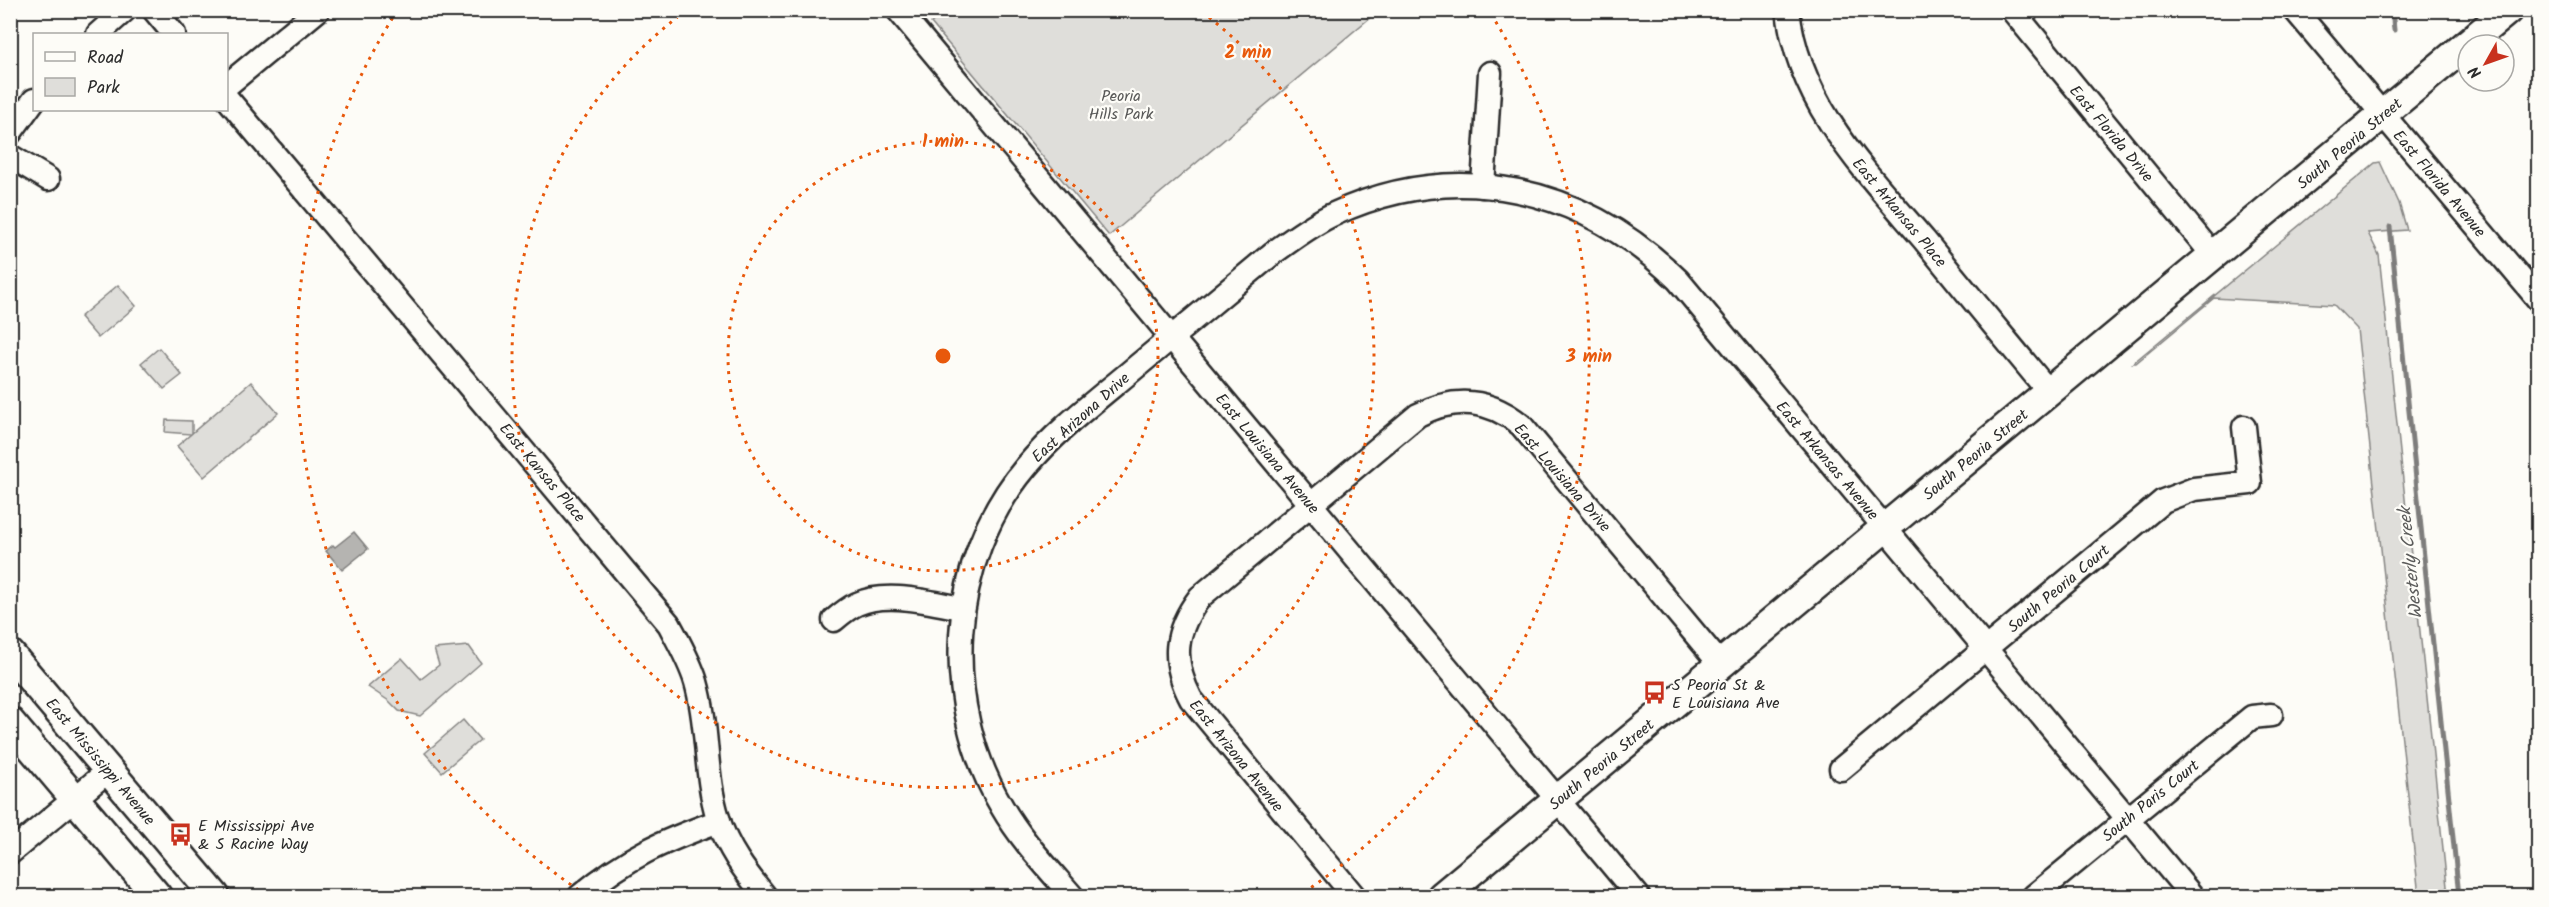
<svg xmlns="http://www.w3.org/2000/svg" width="2549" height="907" viewBox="0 0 2549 907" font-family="Kalam,sans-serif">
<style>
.green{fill:#dfdeda;stroke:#858482;stroke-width:1.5}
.water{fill:#b5b4b1;stroke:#7e7d7b;stroke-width:1.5}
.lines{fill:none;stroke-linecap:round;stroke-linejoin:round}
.stream{stroke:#7e7d7b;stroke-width:5}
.minor-casing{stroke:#2b2b2b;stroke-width:27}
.major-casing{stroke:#2b2b2b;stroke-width:33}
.minor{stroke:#fdfcf7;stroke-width:22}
.major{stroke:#fdfcf7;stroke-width:28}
.ring{fill:none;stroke:#e8590c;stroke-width:3;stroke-dasharray:3 6}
.labels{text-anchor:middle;stroke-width:4.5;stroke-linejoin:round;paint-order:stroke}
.park-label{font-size:16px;fill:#585857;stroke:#fdfcf7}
.street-label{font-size:16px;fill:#2b2b2b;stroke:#fdfcf7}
.poi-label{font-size:16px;fill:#2b2b2b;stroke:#fdfcf7;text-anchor:start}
.water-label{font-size:18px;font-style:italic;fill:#5b5b5a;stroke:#fdfcf7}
.centre{fill:#e8590c;stroke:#fdfcf7;stroke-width:3}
.ring-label{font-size:18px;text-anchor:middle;font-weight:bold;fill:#e8590c;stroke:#fdfcf7;stroke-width:4.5;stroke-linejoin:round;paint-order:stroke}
</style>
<rect width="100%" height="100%" fill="#fdfcf7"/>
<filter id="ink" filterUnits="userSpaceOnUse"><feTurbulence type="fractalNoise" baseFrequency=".0167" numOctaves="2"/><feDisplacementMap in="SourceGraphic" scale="12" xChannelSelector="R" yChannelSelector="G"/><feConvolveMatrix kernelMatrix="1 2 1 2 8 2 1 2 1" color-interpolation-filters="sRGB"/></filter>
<g filter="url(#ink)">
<!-- green -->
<g class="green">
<path d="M 946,11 L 946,10 L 1378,11 L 1109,236 L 931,23 Z"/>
<path d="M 2380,162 L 2399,203 L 2407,230 L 2368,233 L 2379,255 L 2411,555 L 2408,560 L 2416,594 L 2448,896 L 2419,896 L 2357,329 L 2334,305 L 2214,298 L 2136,363 L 2133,363 L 2375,163 Z"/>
<path d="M 118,285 L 136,306 L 98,338 L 80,317 Z"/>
<path d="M 159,348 L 182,375 L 164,389 L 141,363 Z"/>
<path d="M 251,382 L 278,413 L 204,477 L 177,446 L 191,434 L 165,432 L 166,420 L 192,421 L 192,433 Z"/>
<path d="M 469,646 L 481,663 L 420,716 L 399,711 L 389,701 L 368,687 L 402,658 L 421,679 L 439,665 L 434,649 Z"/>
<path d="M 463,720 L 480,740 L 442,772 L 425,753 Z"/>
</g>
<!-- water -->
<path class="water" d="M 354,532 L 368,549 L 342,570 L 326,551 L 333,545 L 335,547 Z"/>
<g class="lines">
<!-- stream -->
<g class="stream">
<path d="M 2392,10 L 2394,30"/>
<path d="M 2390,227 L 2459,896"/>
</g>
<defs>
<g id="minor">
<path d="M 154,10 L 174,34"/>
<path d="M 898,10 L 1638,896"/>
<path d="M 1788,10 C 1798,104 1867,173 1925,241 C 1966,292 2008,342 2049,392"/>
<path d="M 2012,10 L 2213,255"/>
<path d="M 2295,10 L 2538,299"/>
<path d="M 98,34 L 125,10"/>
<path d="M 226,86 L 318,10"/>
<path d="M 226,97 L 669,624 C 679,643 690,662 696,682 C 709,727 704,774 718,818 C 727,848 746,873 765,896"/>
<path d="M 10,133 L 34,100"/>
<path d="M 10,156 L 48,179"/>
<path d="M 1483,186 L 1490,73"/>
<path d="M 834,620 C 841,614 848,608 857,604 C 888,590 931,603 963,608"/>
<path d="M 1841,769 L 2163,501 L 2194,489 L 2250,483 L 2244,427"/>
<path d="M 10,853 L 109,770"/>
<path d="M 580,896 C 627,857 661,842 719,821"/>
<path d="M 1072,896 C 1048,868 1021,840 1002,807 C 940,703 947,561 1026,467 C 1056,431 1094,402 1130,372 C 1177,333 1225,293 1273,253 C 1293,239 1312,224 1334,214 C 1458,157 1583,187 1678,280 L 2192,896"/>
<path d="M 1354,896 L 1191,699 C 1171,661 1174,631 1200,597 L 1418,415 C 1455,396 1489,399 1521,425 L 1721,665"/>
<path d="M 2034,896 L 2252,717 L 2271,715"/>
</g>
<g id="major">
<path d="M 10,654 L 215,896"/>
<path d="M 10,722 L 157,896"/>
<path d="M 1442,896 L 2508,10"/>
</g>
</defs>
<!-- minor casing -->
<use href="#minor" class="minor-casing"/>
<!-- major casing -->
<use href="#major" class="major-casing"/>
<!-- minor -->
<use href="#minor" class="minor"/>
<!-- major -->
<use href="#major" class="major"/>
</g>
</g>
<!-- distance rings -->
<g class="ring">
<circle cx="943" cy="356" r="215"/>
<path d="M1202 12A431 431 0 1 1 684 12"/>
<path d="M586 895A646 646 0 0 1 395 14M1491 14A646 646 0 0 1 1300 895"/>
</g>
<!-- icons -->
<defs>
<symbol id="bus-bare" viewBox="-9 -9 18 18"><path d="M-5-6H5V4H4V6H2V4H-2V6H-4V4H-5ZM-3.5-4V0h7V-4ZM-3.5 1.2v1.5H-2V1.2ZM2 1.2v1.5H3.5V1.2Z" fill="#c8321e" stroke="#fdfcf7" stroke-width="2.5" paint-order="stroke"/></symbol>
</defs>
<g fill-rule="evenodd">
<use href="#bus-bare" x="1638" y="676" width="33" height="33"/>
<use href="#bus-bare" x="164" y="818" width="33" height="33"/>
</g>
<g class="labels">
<!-- park labels -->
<g class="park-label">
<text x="1121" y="101">Peoria<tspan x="1121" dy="18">Hills Park</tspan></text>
</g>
<!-- street labels -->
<g class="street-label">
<text transform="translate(2112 133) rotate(50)" y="6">East Florida Drive</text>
<text transform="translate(2349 143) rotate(-40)" y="6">South Peoria Street</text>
<text transform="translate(2440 183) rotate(50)" y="6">East Florida Avenue</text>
<text transform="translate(1900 212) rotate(50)" y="6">East Arkansas Place</text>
<text transform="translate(1080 417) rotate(-42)" y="6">East Arizona Drive</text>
<text transform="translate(1268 453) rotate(50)" y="6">East Louisiana Avenue</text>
<text transform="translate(1975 454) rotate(-40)" y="6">South Peoria Street</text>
<text transform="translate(1828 460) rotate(50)" y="6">East Arkansas Avenue</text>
<text transform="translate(543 472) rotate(50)" y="6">East Kansas Place</text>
<text transform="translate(1563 477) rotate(49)" y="6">East Louisiana Drive</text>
<text transform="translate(2058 588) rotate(-40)" y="6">South Peoria Court</text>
<text transform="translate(1237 755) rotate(51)" y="6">East Arizona Avenue</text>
<text transform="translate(101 761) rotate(50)" y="6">East Mississippi Avenue</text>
<text transform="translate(1601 764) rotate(-40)" y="6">South Peoria Street</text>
<text transform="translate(2150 800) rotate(-39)" y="6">South Paris Court</text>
</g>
<!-- poi labels -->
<g class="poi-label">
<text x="1672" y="690">S Peoria St &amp;<tspan x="1672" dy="18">E Louisiana Ave</tspan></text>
<text x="198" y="831">E Mississippi Ave<tspan x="198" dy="18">&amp; S Racine Way</tspan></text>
</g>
<!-- water labels -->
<g class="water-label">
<text transform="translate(2410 563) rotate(-96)" y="6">Westerly Creek</text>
</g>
</g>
<circle cx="943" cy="356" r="9" class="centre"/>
<g class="ring-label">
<text x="1248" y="58">2 min</text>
<text x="943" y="147">1 min</text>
<text x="1589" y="362">3 min</text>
</g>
<!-- margin -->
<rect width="2549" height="907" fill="none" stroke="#fdfcf7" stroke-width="36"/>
<rect x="18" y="18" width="2513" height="871" fill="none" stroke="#2b2b2b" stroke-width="2" filter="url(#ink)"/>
<!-- legend -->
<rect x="33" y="33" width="195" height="78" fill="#fdfcf7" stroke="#a9a8a5" stroke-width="1.5"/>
<rect x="45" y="52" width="30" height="9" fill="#fdfcf7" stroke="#a9a8a5" stroke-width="1.5"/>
<text x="87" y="63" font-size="18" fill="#2b2b2b">Road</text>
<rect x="45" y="78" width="30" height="18" fill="#dfdeda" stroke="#a9a8a5" stroke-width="1.5"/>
<text x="87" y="93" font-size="18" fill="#2b2b2b">Park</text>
<!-- north arrow -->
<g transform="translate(2486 63) rotate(230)"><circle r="28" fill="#fdfcf7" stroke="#a9a8a5" stroke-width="1.5"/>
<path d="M0-4.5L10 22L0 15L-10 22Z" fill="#c8321e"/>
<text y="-9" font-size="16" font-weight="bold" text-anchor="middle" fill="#2b2b2b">N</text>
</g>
</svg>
